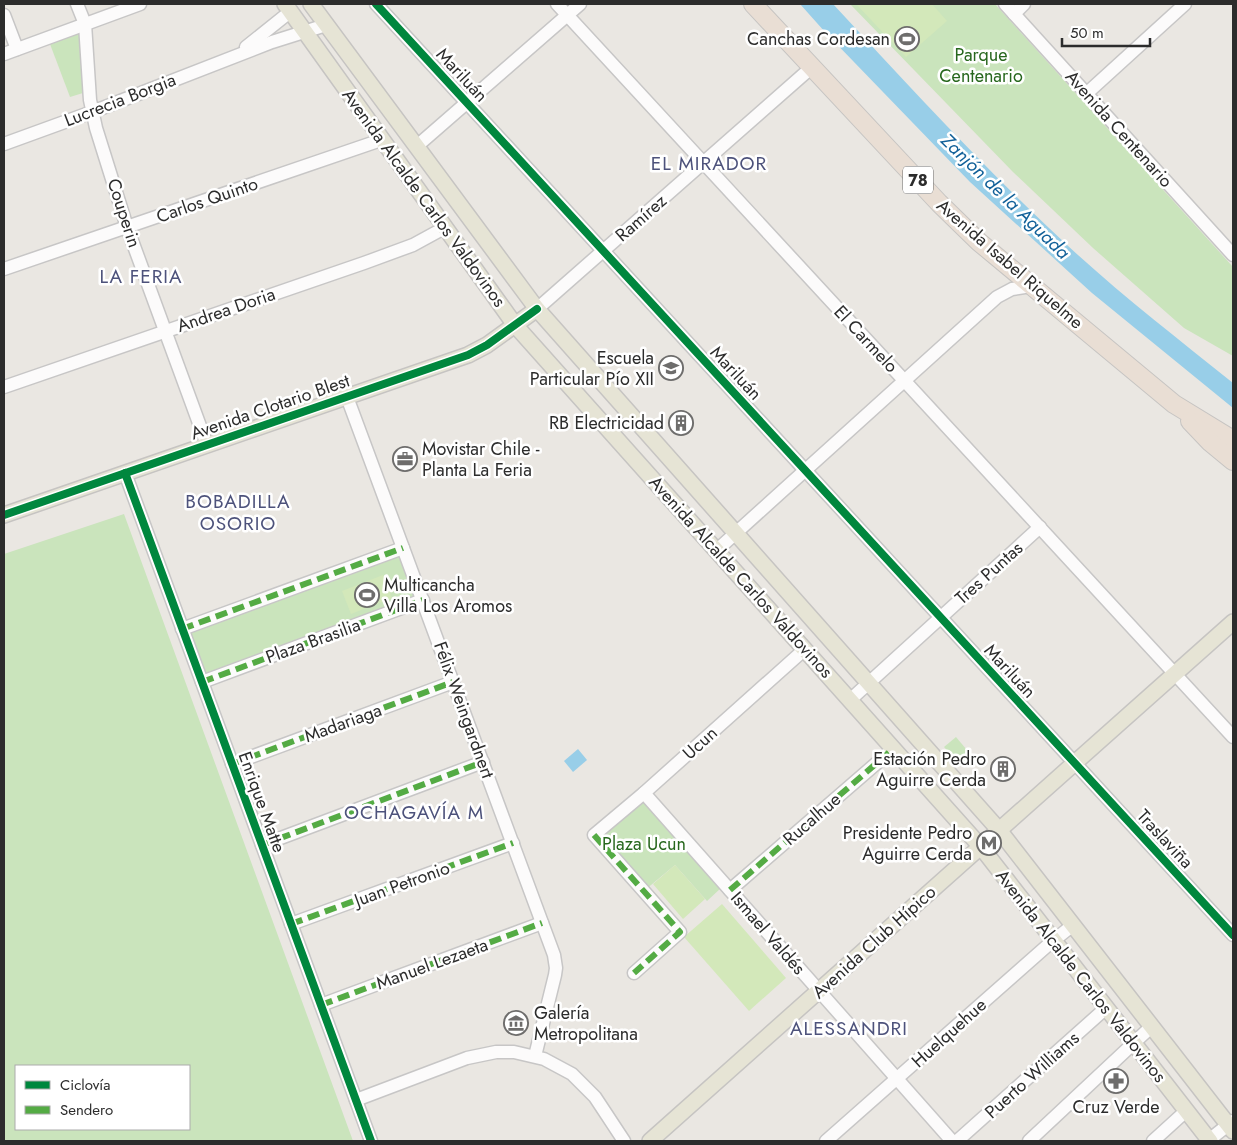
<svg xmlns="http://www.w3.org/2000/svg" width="1237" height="1145" viewBox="0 0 1237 1145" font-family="Jost,sans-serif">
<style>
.green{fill:#cae4bc;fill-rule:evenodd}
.pitch{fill:#d3e8ba}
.water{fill:#98cee8}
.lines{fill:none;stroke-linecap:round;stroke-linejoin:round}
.minor-casing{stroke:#c7c6c6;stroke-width:15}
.major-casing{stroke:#c6c4c2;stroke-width:18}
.highway-casing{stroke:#c6c4c2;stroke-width:20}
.minor{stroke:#fcfbfb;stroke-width:12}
.major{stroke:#e6e4d5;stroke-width:15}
.highway{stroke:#e9ded4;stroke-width:18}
.quiet{stroke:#54ab44;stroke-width:6;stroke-dasharray:12 6;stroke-linecap:butt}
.cycleway-casing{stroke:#fff;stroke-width:11}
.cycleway{stroke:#00873e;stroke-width:8}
.labels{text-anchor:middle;stroke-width:5;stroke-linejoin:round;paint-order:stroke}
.shield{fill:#fff;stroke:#6b6b6b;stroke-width:1}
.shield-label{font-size:16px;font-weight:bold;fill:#2c2c2c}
.poi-label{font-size:18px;fill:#2c2c2c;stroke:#fff;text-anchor:end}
.park-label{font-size:18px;fill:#27671d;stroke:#fff}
.street-label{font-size:18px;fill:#2c2c2c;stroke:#fff}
.neighbourhood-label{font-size:19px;letter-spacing:1px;fill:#4d527b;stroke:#fff}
.water-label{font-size:19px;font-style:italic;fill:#126199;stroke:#fff}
</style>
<rect width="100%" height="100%" fill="#eae7e2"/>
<!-- green -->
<g class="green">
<path d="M 850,4 L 995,4 L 1233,267 L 1233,356 L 1184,328 L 1093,248 L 1013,172 Z"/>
<path d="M 80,33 L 83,93 L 70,97 L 50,44 Z"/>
<path d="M 124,514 L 353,1141 L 4,1141 L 4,554 ZM 189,1066 L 189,1129 L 16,1129 L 16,1066 Z"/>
<path d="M 400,553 L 416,598 L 205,678 L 187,630 Z"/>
<path d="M 956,737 L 972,756 L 961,766 L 944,747 Z"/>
<path d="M 642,798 L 721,888 L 707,901 L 675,865 L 645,890 L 598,837 Z"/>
</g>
<!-- pitch -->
<g class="pitch">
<path d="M 856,4 L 932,4 L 947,21 L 906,57 Z"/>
<path d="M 383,575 L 392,598 L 351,614 L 342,591 Z"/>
<path d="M 675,865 L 705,899 L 683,919 L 653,884 Z"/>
<path d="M 722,904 L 786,978 L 749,1011 L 684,937 Z"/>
</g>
<!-- water -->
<g class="water">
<path d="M 800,4 L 833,4 C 909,86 985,169 1067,245 C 1120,294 1177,338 1233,383 L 1233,408 L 1092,293 L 970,182 L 825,32 Z"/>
<path d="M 578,749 L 587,760 L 573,772 L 564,761 Z"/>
</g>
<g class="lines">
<defs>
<g id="minor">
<path d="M 77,4 L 85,24 L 90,100 L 96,128 L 127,227 L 207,445"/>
<path d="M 376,4 L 1233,935"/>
<path d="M 557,4 L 1233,737"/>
<path d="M 1005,4 L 1233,255"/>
<path d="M 1014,14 L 1024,4"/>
<path d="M 4,15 L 17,49"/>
<path d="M 246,47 L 291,11"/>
<path d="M 4,54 L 140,4"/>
<path d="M 1086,94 L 1185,4"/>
<path d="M 4,144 L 92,112 L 272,42 L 326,25"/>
<path d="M 417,146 L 580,4"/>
<path d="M 4,269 L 381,140"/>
<path d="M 537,309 L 812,67"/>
<path d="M 4,387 L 364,263 L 413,245 L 446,227"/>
<path d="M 347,397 L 554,955 L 556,968 L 555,975 L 535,1056"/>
<path d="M 125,473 L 371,1141"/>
<path d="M 717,550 L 997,297 L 1012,289 L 1031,286"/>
<path d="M 182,629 L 403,548"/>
<path d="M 202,682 L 423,600"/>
<path d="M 850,700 L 1040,527"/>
<path d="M 232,764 L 453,682"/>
<path d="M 644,793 L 952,1141"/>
<path d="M 262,845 L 483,762"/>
<path d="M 730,890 L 893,749"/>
<path d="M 291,924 L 513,843"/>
<path d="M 634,973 L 680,932 L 594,835 L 644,793 L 805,649"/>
<path d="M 321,1005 L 542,923"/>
<path d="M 356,1100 L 467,1058 L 496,1052 L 514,1052 L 544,1059 L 572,1074 L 595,1097 L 624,1141"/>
<path d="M 1209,1140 L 1233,1121"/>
<path d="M 826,1141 L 1048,945 L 1073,925"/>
<path d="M 957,1141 L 1106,1008"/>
<path d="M 1029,1141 L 1152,1026"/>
<path d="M 1153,1141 L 1186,1111"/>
</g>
<g id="major">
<path d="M 285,4 L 515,325 L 981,847 L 1210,1141"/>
<path d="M 311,4 L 537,309 L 999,830 L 1233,1131"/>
<path d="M 4,515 L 468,355 L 487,345 L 537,309"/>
<path d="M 650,1141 L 1233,622"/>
</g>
<g id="highway">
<path d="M 753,4 L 939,203 L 979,242 L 1174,404 L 1233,440"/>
<path d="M 1190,421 L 1210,442 L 1233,461"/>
</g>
</defs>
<!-- minor casing -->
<use href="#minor" class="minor-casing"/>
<!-- major casing -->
<use href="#major" class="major-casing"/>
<!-- highway casing -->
<use href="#highway" class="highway-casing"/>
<!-- minor -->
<use href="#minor" class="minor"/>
<!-- major -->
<use href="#major" class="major"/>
<!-- highway -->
<use href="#highway" class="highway"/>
<!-- quiet -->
<g class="quiet">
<path d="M 182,629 L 403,548"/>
<path d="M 202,682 L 423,600"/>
<path d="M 232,764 L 453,682"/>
<path d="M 594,835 L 680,932 L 634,973"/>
<path d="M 262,845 L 483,762"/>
<path d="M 730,890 L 893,749"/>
<path d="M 291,924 L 513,843"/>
<path d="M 321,1005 L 542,923"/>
</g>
<defs>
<g id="cycleway">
<path d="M 376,4 L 1233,935"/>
<path d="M 125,473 L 371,1141"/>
<path d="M 4,515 L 468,355 L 487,345 L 537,309"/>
</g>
</defs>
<!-- cycleway casing -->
<use href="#cycleway" class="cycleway-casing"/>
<!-- cycleway -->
<use href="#cycleway" class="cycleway"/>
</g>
<!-- icons -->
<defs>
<symbol id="stadium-ring" viewBox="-11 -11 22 22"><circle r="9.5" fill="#fff" stroke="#6e6d6c" stroke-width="1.5"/><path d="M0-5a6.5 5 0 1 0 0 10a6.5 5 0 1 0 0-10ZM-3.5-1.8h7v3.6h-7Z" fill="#6e6d6c"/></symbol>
<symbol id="school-ring" viewBox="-11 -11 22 22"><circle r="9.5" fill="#fff" stroke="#6e6d6c" stroke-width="1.5"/><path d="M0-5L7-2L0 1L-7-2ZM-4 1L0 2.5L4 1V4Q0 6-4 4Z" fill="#6e6d6c"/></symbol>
<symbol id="building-ring" viewBox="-11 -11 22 22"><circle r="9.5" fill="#fff" stroke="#6e6d6c" stroke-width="1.5"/><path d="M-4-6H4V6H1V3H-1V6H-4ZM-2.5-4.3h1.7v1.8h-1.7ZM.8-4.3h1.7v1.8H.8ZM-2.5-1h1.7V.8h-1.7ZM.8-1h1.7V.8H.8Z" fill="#6e6d6c"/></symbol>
<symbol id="office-ring" viewBox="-11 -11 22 22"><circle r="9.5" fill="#fff" stroke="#6e6d6c" stroke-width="1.5"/><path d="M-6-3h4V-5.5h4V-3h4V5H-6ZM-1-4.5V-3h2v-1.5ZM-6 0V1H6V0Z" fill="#6e6d6c"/></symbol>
<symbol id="metro-ring" viewBox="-11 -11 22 22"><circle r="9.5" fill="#fff" stroke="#6e6d6c" stroke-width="1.5"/><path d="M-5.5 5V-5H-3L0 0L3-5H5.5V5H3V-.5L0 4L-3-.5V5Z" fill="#6e6d6c"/></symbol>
<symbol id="museum-ring" viewBox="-11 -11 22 22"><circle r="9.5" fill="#fff" stroke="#6e6d6c" stroke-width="1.5"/><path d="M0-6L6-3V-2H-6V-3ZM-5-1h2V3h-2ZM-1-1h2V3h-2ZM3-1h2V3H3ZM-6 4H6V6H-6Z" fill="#6e6d6c"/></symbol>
<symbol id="pharmacy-ring" viewBox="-11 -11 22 22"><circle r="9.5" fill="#fff" stroke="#6e6d6c" stroke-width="1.5"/><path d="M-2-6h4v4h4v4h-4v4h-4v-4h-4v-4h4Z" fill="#6e6d6c"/></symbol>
</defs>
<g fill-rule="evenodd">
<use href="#stadium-ring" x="893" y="25" width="28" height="28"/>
<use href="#school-ring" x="657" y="354" width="28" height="28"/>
<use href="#building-ring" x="667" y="409" width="28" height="28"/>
<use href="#office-ring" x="391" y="445" width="28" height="28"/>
<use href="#stadium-ring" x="353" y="581" width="28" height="28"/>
<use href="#building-ring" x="989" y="755" width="28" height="28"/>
<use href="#metro-ring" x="975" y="829" width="28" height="28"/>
<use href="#museum-ring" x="502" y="1009" width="28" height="28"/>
<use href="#pharmacy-ring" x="1102" y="1067" width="28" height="28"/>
</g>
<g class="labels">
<!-- shield labels -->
<rect class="shield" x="903" y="166.5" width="30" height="27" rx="4"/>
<g class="shield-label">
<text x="918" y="186">78</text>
</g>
<!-- poi labels -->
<g class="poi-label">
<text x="890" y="45">Canchas Cordesan</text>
<text x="654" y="364">Escuela<tspan x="654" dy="21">Particular Pío XII</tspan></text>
<text x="664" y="429">RB Electricidad</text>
<text x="422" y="455" text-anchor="start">Movistar Chile -<tspan x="422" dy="21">Planta La Feria</tspan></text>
<text x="384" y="591" text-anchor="start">Multicancha<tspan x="384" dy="21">Villa Los Aromos</tspan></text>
<text x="986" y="765">Estación Pedro<tspan x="986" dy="21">Aguirre Cerda</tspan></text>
<text x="972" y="839">Presidente Pedro<tspan x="972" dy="21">Aguirre Cerda</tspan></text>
<text x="534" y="1019" text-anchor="start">Galería<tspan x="534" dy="21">Metropolitana</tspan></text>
<text x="1116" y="1113" text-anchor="middle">Cruz Verde</text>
</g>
<!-- park labels -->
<g class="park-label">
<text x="981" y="61">Parque<tspan x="981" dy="21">Centenario</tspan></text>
<text x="644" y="850">Plaza Ucun</text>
</g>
<!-- street labels -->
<g class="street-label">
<text transform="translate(462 75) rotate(47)" y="6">Mariluán</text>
<text transform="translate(120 100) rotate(-21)" y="6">Lucrecia Borgia</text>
<text transform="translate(1119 129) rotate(48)" y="6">Avenida Centenario</text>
<text transform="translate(424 198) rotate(54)" y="6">Avenida Alcalde Carlos Valdovinos</text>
<text transform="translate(207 200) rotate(-19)" y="6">Carlos Quinto</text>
<text transform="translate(124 213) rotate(72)" y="6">Couperin</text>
<text transform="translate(641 218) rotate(-41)" y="6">Ramírez</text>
<text transform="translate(1010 264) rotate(41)" y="6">Avenida Isabel Riquelme</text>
<text transform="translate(226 310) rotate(-19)" y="6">Andrea Doria</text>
<text transform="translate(866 339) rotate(47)" y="6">El Carmelo</text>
<text transform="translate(736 373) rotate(47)" y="6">Mariluán</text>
<text transform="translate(270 407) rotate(-19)" y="6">Avenida Clotario Blest</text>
<text transform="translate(989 573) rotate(-42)" y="6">Tres Puntas</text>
<text transform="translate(741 577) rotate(48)" y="6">Avenida Alcalde Carlos Valdovinos</text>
<text transform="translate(313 641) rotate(-20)" y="6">Plaza Brasilia</text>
<text transform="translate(1010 671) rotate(47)" y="6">Mariluán</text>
<text transform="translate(464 710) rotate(70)" y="6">Félix Weingardnert</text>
<text transform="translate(343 723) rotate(-20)" y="6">Madariaga</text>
<text transform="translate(700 743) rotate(-42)" y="6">Ucun</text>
<text transform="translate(262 802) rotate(70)" y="6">Enrique Matte</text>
<text transform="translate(812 819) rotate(-41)" y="6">Rucalhue</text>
<text transform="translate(1165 839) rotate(47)" y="6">Traslaviña</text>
<text transform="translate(402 884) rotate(-20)" y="6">Juan Petronio</text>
<text transform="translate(768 933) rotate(49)" y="6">Ismael Valdés</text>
<text transform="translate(874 942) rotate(-42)" y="6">Avenida Club Hípico</text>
<text transform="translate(432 964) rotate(-20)" y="6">Manuel Lezaeta</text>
<text transform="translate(1081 976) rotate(52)" y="6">Avenida Alcalde Carlos Valdovinos</text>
<text transform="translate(949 1033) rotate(-42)" y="6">Huelquehue</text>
<text transform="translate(1032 1075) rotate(-42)" y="6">Puerto Williams</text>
</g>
<!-- neighbourhood labels -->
<g class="neighbourhood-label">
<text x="709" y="170">EL MIRADOR</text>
<text x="141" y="283">LA FERIA</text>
<text x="238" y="508">BOBADILLA<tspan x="238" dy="22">OSORIO</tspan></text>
<text x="414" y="819">OCHAGAVÍA M</text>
<text x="849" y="1035">ALESSANDRI</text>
</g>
<!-- water labels -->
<g class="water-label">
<text transform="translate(1006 196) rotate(44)" y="7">Zanjón de la Aguada</text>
</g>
</g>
<!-- border -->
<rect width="1237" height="1145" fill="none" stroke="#2c2c2c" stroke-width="10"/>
<!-- legend -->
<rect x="15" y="1065" width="175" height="65" fill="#ffffff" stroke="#ababab"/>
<rect x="25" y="1081" width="25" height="8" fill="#00873e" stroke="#ababab"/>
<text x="60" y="1090" font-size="15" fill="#2c2c2c">Ciclovía</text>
<rect x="25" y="1106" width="25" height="8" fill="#54ab44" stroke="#ababab"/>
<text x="60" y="1115" font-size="15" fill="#2c2c2c">Sendero</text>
<!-- scale -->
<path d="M1062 38v8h88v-8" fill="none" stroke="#2c2c2c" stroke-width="2.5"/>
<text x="1070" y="38" font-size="15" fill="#2c2c2c" stroke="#ffffff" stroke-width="4" paint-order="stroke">50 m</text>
</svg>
